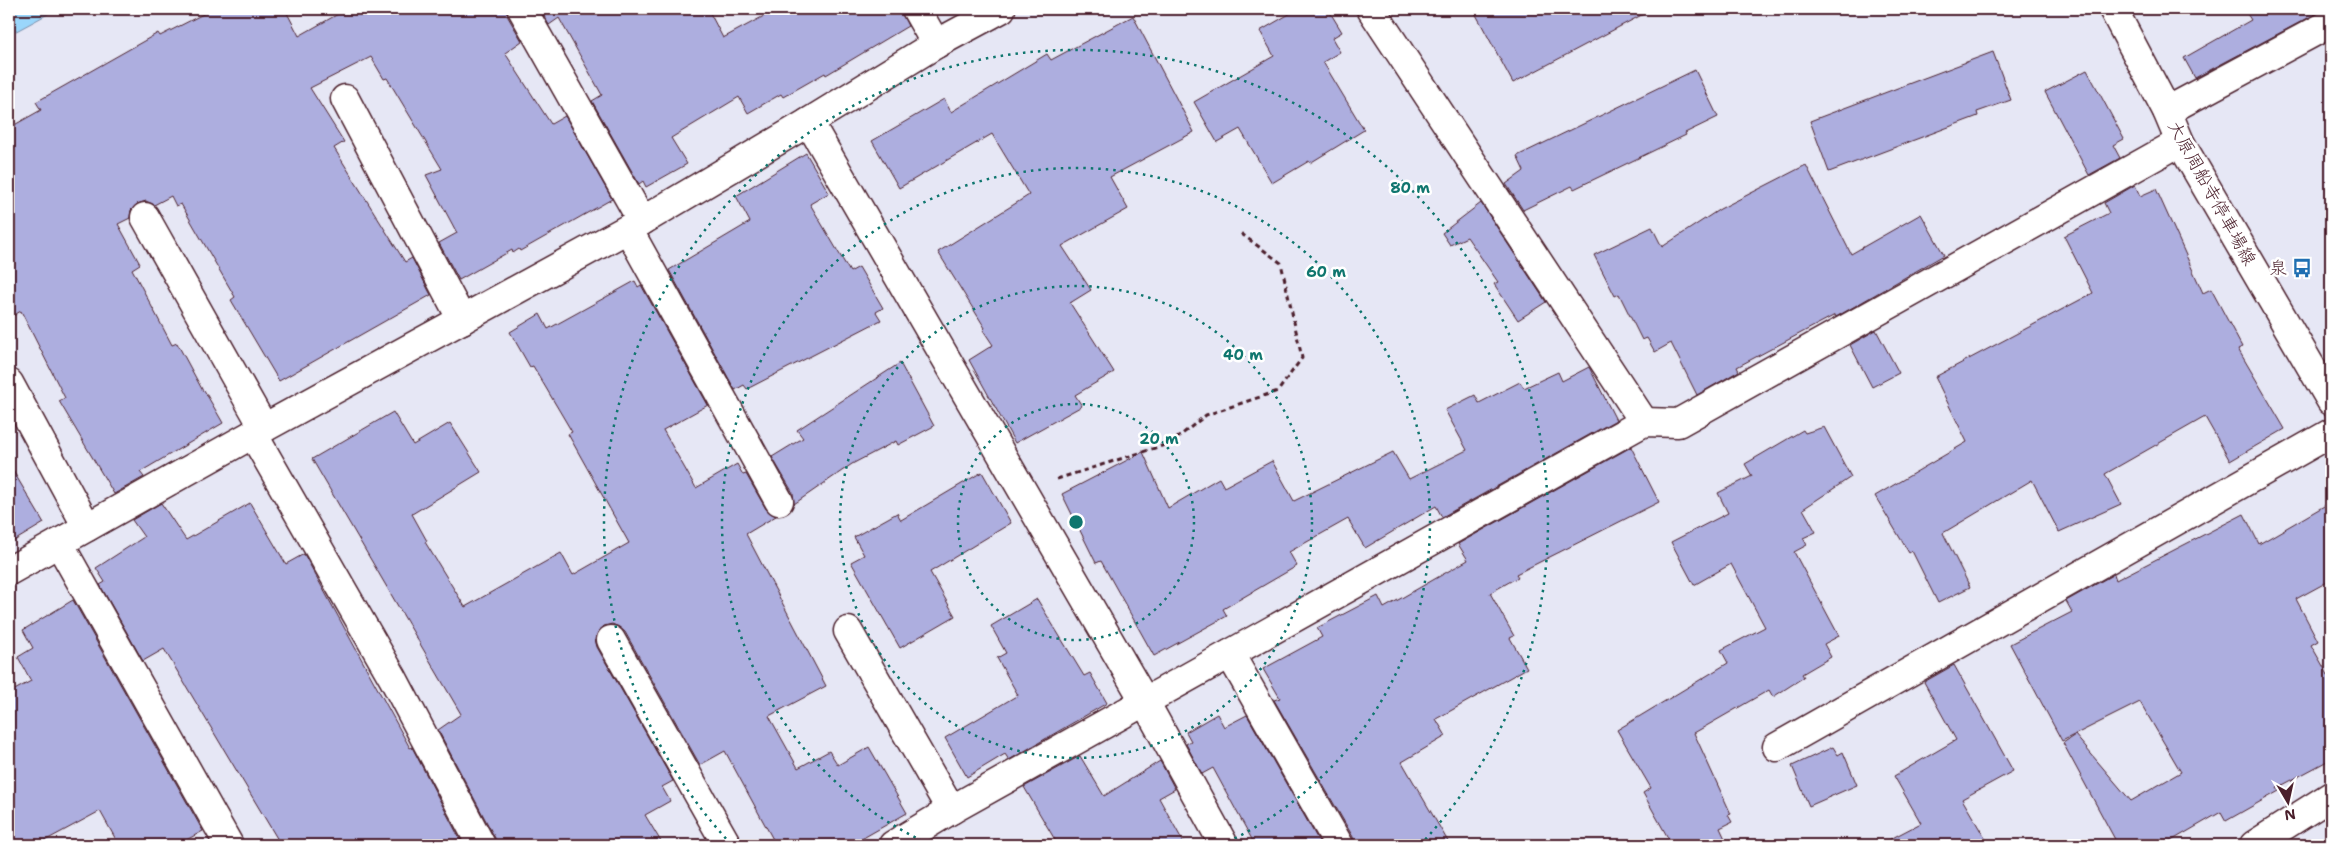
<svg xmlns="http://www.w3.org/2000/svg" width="2340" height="854" viewBox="0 0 2340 854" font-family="'Shantell Sans','Klee One',sans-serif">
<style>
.water{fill:#9ad6fb;stroke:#7a8da8}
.building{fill:#adaedf;stroke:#4a1f2b}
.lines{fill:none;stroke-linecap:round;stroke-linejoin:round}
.minor-casing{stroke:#4a1f2b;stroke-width:31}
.secondary-casing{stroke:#4a1f2b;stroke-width:31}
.path{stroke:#4a1f2b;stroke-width:3;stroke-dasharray:5 4;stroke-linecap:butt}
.minor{stroke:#fff;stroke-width:28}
.secondary{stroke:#fff;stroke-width:28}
.ring{fill:none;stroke:#0f766e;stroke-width:2.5;stroke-dasharray:2.5 5}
.labels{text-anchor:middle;stroke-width:5;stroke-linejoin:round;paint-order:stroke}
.street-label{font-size:18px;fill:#4a1f2b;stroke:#fff}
.poi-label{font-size:18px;fill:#4a1f2b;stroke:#fff;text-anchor:end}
.centre{fill:#0f766e;stroke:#fff;stroke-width:2.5}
.ring-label{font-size:15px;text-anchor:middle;font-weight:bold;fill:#0f766e;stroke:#fff;stroke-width:5;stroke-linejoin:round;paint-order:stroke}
</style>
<rect width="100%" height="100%" fill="#e6e7f5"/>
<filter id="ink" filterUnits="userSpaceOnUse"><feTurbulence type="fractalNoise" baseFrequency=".02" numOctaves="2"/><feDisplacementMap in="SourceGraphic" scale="10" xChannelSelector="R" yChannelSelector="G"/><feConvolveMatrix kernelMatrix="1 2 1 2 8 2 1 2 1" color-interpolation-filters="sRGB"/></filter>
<g filter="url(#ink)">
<!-- water -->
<path class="water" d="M 9,9 L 57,9 L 9,35 Z"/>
<!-- building -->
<g class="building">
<path d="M 213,9 L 285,9 L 299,36 L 347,9 L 506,9 L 508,17 L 522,41 L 505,53 L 551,124 L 565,116 L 612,199 L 520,251 L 519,249 L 513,253 L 512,250 L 459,280 L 439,243 L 457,233 L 426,175 L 442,169 L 387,78 L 384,79 L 371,57 L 310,88 L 344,142 L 334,148 L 405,262 L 412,258 L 431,295 L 279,381 L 231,300 L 235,297 L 181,204 L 176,206 L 171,196 L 154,205 L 146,201 L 137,204 L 131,210 L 130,218 L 118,224 L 140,264 L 132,269 L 172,345 L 177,343 L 203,391 L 204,390 L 223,423 L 140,472 L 144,477 L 114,494 L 59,401 L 65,398 L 21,311 L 9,318 L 9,128 L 41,110 L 36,102 L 158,33 L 160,36 Z"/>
<path d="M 540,9 L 708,9 L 723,38 L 777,9 L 900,9 L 908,26 L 826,75 L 825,73 L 783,97 L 781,94 L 748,113 L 739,97 L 671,138 L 687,164 L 646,187 L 643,181 L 639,184 L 592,101 L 602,95 L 559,18 L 549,25 Z"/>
<path d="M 1298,9 L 1328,9 L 1342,32 L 1332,38 L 1340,52 L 1323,62 L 1364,130 L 1310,163 L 1309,161 L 1272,183 L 1240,129 L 1217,142 L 1194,102 L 1274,56 L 1260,31 Z"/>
<path d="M 1473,9 L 1653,9 L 1513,83 Z"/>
<path d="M 2244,9 L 2325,9 L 2195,78 L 2184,58 L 2251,20 Z"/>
<path d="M 1133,16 L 1194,132 L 1110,177 L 1128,209 L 1062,246 L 1091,290 L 1070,303 L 1114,372 L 1075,395 L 1082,406 L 1015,443 L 969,360 L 993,345 L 983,330 L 985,328 L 938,252 L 1029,195 L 992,134 L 899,188 L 872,141 L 944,99 L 951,112 L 1047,54 L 1051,60 Z"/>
<path d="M 1993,52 L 2011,100 L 1977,112 L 1978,116 L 1829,172 L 1810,121 Z"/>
<path d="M 1695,70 L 1718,117 L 1685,133 L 1686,135 L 1574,189 L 1572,186 L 1523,210 L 1506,184 L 1524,171 L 1517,156 Z"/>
<path d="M 2087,70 L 2124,139 L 2113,145 L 2120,158 L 2089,175 L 2045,92 Z"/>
<path d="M 806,153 L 829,193 L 810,204 L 850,272 L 859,267 L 883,308 L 876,312 L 881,320 L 747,389 L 744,385 L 735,390 L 669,270 L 750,222 L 736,196 Z"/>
<path d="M 1806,165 L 1851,254 L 1921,214 L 1944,255 L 1836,317 L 1835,315 L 1737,367 L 1739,371 L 1697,395 L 1671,343 L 1655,352 L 1647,338 L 1642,340 L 1619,294 L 1615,296 L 1594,255 L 1652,227 L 1662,247 L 1720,209 Z"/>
<path d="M 2135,185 L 2140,196 L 2156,189 L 2203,293 L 2211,289 L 2242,347 L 2238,349 L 2285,429 L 2230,461 L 2205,417 L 2105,474 L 2121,504 L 2059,532 L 2032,480 L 1943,533 L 1970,587 L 1938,603 L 1912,551 L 1909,553 L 1875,496 L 1967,442 L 1935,377 L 2093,293 L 2064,236 L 2109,213 L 2104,203 Z"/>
<path d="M 1481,203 L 1546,302 L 1518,320 L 1494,284 L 1498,282 L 1467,237 L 1450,245 L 1442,233 Z"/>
<path d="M 635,281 L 638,287 L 641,285 L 708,405 L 663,430 L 696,488 L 737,464 L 743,475 L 746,474 L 766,509 L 776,516 L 746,534 L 826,686 L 769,716 L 798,768 L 829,751 L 838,765 L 869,747 L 907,813 L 851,845 L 776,845 L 725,751 L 700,765 L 625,632 L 619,627 L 612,624 L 604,626 L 598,632 L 595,639 L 597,647 L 673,781 L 662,787 L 670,801 L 645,815 L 663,845 L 497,845 L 495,838 L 438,730 L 461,714 L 312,459 L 393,412 L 413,445 L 450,423 L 481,472 L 412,514 L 427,541 L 425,542 L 465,607 L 561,553 L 573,575 L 629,543 L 568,434 L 572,432 L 533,366 L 530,367 L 510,332 L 540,314 L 548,329 Z"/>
<path d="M 1876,330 L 1899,373 L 1872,387 L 1850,345 Z"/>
<path d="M 900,363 L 934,426 L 898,445 L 896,441 L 852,464 L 794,504 L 793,493 L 772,457 L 803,438 L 797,430 Z"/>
<path d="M 1589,367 L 1616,420 L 1442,517 L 1436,506 L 1365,548 L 1348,519 L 1289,552 L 1297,566 L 1223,609 L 1227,616 L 1154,656 L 1101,561 L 1096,563 L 1062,494 L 1143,452 L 1168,508 L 1219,478 L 1224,487 L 1272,461 L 1294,501 L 1393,452 L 1409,479 L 1467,450 L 1445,410 L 1475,395 L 1479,403 L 1520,382 L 1524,388 L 1558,372 L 1562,381 Z"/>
<path d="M 1824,427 L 1851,477 L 1803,509 L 1816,532 L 1803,538 L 1807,545 L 1794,552 L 1839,636 L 1824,644 L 1831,657 L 1802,674 L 1804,677 L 1773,697 L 1769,690 L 1694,733 L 1731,814 L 1728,815 L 1732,822 L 1720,828 L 1728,845 L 1672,845 L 1643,793 L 1651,788 L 1617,730 L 1728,663 L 1721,650 L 1765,627 L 1731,564 L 1694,585 L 1671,542 L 1728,513 L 1718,493 L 1752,476 L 1745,464 L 1803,430 L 1805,433 Z"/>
<path d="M 1631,447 L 1659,502 L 1516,574 L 1518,577 L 1490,593 L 1514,636 L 1510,638 L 1527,668 L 1436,719 L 1446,736 L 1402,762 L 1450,845 L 1355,845 L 1353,837 L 1274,700 L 1280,698 L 1263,669 L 1322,637 L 1317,628 L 1378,596 L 1384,608 L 1468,560 L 1458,544 Z"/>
<path d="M 9,464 L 44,523 L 9,544 Z"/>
<path d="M 982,472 L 1011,523 L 930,572 L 955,616 L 900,648 L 851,562 L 864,555 L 854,537 L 897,513 L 901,520 Z"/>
<path d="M 2331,502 L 2331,580 L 2296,599 L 2318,641 L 2311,645 L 2331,680 L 2331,759 L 2277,788 L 2279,791 L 2226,821 L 2221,812 L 2164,845 L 2118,845 L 2063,743 L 2075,735 L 2131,801 L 2181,772 L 2140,702 L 2062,741 L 2010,644 L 2072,612 L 2066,601 L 2114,574 L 2116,580 L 2244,514 L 2259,544 Z"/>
<path d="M 161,503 L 186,540 L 250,503 L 286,564 L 304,554 L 410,748 L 412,747 L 463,845 L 281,845 L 164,649 L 143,661 L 100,585 L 105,582 L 96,568 L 144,537 L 132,520 Z"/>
<path d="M 1037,599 L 1084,676 L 1090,673 L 1107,703 L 1009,760 L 1005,754 L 967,777 L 945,738 L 1018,695 L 997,658 L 1006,653 L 991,626 Z"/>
<path d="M 73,600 L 203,831 L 177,845 L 119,845 L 100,811 L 37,845 L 9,845 L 9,693 L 31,681 L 18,657 L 33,648 L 23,630 Z"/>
<path d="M 1954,665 L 2013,771 L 1962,799 L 1989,845 L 1879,845 L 1921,823 L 1894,776 L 1956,740 L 1924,682 Z"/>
<path d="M 1217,714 L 1224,727 L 1247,715 L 1321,845 L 1255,845 L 1213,768 L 1202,774 L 1186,744 L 1191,741 L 1186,732 Z"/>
<path d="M 1833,747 L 1838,755 L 1843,752 L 1857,785 L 1809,806 L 1792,766 Z"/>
<path d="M 1080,756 L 1104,796 L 1160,761 L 1175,789 L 1159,798 L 1185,845 L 1058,845 L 1024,787 Z"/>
</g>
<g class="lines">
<defs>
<g id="minor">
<path d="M 522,9 L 642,221"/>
<path d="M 916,9 L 936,44"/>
<path d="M 1371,9 L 1644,422"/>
<path d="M 345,99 L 462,320"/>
<path d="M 2167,111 L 2331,23"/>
<path d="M 809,122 L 1145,702 L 1224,845"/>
<path d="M 145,217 L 264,428"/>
<path d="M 628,229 L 779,501"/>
<path d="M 9,383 L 87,527"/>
<path d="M 253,434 L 393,678 L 481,845"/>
<path d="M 59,543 L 229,845"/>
<path d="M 9,571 L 253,434 L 642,221 L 809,122 L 936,44 L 1001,9"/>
<path d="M 848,631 L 951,810"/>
<path d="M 611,640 L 727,845"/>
<path d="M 1230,654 L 1339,845"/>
<path d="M 1777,747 L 2331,433"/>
<path d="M 893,845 L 951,810 L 1644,422 L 1678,423 L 2180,142"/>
<path d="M 2254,845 L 2331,796"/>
</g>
<path id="secondary" d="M 2113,9 L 2167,111 L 2180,142 L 2331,401"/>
</defs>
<!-- minor casing -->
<use href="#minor" class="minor-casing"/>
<!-- secondary casing -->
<use href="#secondary" class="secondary-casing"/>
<!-- path -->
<path class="path" d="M 1057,479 L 1171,443 L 1206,415 L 1278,391 L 1302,358 L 1281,263 L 1239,232"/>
<!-- minor -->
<use href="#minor" class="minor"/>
<!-- secondary -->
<use href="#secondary" class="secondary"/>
</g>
</g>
<!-- distance rings -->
<g class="ring">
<circle cx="1076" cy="522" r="118"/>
<circle cx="1076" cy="522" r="236"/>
<path d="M929 844A354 354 0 1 1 1223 844"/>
<path d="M731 844A472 472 0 1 1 1421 844"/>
</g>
<!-- icons -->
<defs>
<symbol id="bus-bare" viewBox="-9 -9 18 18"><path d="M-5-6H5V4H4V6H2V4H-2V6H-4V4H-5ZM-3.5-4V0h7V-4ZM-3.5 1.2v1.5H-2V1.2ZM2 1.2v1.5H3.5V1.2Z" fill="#1f6fb2" stroke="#fff" stroke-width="2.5" paint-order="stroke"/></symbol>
</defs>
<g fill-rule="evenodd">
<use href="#bus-bare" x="2288" y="254" width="28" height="28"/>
</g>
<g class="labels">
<!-- street labels -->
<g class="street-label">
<text transform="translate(2212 193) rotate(61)" y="6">大原周船寺停車場線</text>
</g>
<!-- poi labels -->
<g class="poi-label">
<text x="2287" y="274">泉</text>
</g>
</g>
<circle cx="1076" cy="522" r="8" class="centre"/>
<g class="ring-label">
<text x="1410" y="193">80 m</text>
<text x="1326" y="277">60 m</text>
<text x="1243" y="360">40 m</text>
<text x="1159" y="444">20 m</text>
</g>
<!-- margin -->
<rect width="2340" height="854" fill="none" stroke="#fff" stroke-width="30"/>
<rect x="15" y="15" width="2310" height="824" fill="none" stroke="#4a1f2b" stroke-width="2" filter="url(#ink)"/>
<!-- north arrow -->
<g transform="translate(2288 802) rotate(171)" stroke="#ffffff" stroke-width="4" paint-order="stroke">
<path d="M0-4L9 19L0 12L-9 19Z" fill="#4a1f2b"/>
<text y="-8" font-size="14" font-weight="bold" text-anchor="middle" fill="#4a1f2b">N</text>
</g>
</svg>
